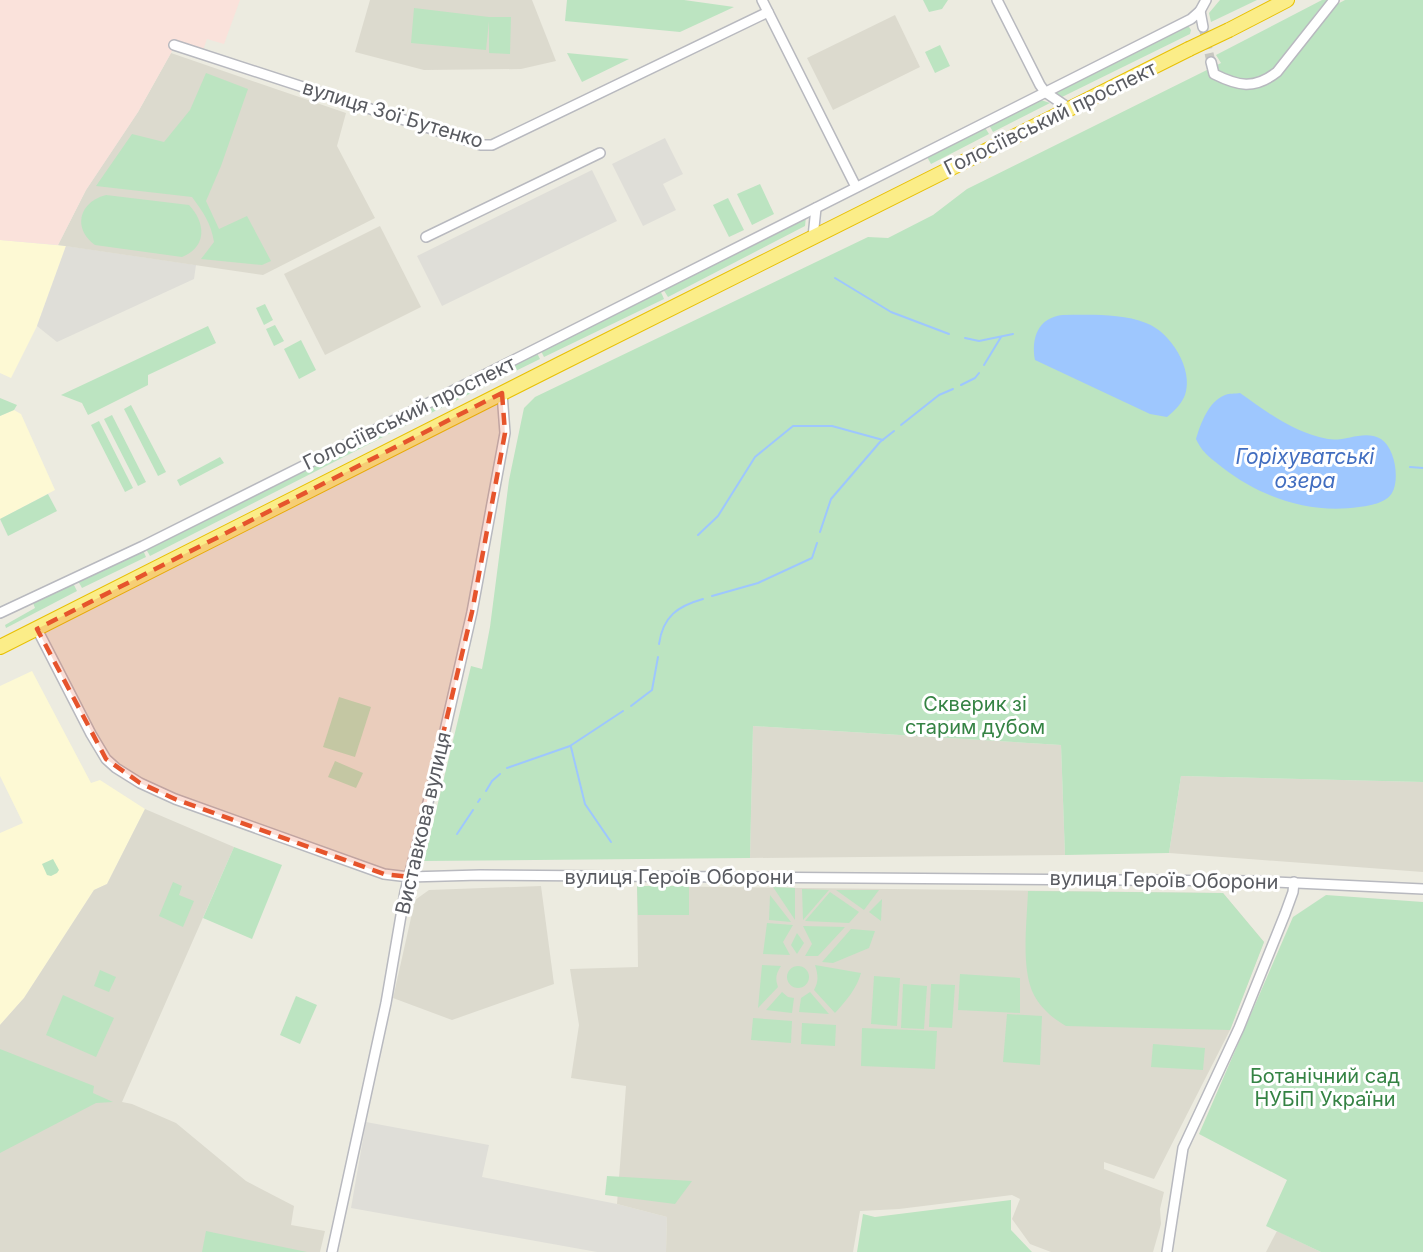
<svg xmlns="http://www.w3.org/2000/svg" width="1423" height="1252" viewBox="0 0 1423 1252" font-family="Inter,sans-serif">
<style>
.commercial{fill:#fdf9d4}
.industrial{fill:#dfded8}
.education{fill:#dcdace}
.medical{fill:#fae2db}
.green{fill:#bce4c1}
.water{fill:#9ec7fe}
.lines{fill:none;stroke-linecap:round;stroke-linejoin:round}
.stream{stroke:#9ec7fe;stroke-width:2}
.minor-tunnel{stroke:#c7c7c0;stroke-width:9;stroke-dasharray:9 4.5;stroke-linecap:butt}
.minor-casing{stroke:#b8b9bf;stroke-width:12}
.highway-casing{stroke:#e8c003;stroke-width:16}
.minor{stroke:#fff;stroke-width:9}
.highway{stroke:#fbed88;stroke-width:14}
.highway-bridge-casing{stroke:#e8c003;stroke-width:16;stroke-linecap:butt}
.highway-bridge{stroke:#fbed88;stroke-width:14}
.marked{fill:#e6542c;fill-opacity:0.2;stroke:#e6542c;stroke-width:4.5;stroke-dasharray:12 8;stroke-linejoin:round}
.labels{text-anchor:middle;stroke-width:6;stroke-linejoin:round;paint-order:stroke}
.street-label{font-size:20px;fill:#595b61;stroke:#fff}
.park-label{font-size:20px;fill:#358344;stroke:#fff}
.water-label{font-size:21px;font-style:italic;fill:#426ec0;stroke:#fff}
</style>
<rect width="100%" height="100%" fill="#ecebe0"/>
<!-- commercial -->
<g class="commercial">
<path d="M 0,240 L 66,246 L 37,326 L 11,378 L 0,373 Z"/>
<path d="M 14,410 L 21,414 L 55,490 L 0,519 L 0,416 Z"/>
<path d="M 32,671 L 91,783 L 100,780 L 145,809 L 107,884 L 94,890 L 24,998 L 0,1025 L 0,833 L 23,823 L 0,776 L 0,686 Z"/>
</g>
<!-- industrial -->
<g class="industrial">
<path d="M 665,138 L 683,174 L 663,184 L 676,210 L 643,226 L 612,164 Z"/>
<path d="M 592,170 L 617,221 L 442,306 L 417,256 Z"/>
<path d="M 66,246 L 196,265 L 194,279 L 57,342 L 37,326 Z"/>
<path d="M 366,1122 L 489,1145 L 482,1177 L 617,1204 L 667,1217 L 666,1252 L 597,1252 L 351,1208 Z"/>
</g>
<!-- education -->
<g class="education">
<path d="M 370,0 L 532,0 L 556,61 L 521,69 L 424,70 L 355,52 Z"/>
<path d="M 895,15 L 920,67 L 833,110 L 807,58 Z"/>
<path d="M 171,53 L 346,113 L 337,146 L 375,218 L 263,275 L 58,245 L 86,190 L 138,112 Z"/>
<path d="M 380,226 L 421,307 L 325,355 L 284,274 Z"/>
<path d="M 753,726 L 1061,745 L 1065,855 L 750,858 Z"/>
<path d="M 1181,776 L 1423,782 L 1423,872 L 1169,853 Z"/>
<path d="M 145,809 L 234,847 L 122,1102 L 132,1104 L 176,1123 L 246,1181 L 294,1206 L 291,1225 L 325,1231 L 320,1252 L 0,1252 L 0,1025 L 24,998 L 94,890 L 107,884 Z"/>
<path d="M 541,886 L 554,984 L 452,1020 L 393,998 L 415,900 L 429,890 Z"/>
<path d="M 637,886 L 1223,893 L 1264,942 L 1230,1030 L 1154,1179 L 1104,1162 L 1104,1169 L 1164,1192 L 1160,1209 L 1161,1224 L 1153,1252 L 1051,1252 L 1030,1244 L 1012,1219 L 1020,1199 L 1012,1195 L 899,1209 L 860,1211 L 853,1252 L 666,1252 L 667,1217 L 617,1204 L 626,1086 L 571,1078 L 579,1025 L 570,969 L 638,967 Z"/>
<path d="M 1277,1231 L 1321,1252 L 1266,1252 Z"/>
</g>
<!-- medical -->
<path class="medical" d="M 0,0 L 240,0 L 224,44 L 207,39 L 203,50 L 176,42 L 171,53 L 138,112 L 86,190 L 58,245 L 0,240 Z"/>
<!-- green -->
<g class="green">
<path d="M 567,0 L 684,0 L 734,7 L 680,32 L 565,21 Z"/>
<path d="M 923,0 L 948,0 L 942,9 L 929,12 Z"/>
<path d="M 1220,0 L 1257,0 L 1211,22 L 1209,13 Z"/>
<path d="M 1322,0 L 1327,0 L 1313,17 L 1345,0 L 1423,0 L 1423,782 L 1181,776 L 1169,853 L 1065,855 L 1061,745 L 753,726 L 750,858 L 424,861 L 471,666 L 482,669 L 490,627 L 509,480 L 524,408 L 535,397 L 868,237 L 888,238 L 933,215 L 967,189 L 1221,63 L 1216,55 Z"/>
<path d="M 414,8 L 489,17 L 511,17 L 510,54 L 489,53 L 489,21 L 486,50 L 411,43 Z"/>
<path d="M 1187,24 L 1191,30 L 1190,34 L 1062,97 L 1051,93 Z"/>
<path d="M 940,45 L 950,66 L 935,73 L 925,52 Z"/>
<path d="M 567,53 L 629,59 L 582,82 Z"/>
<path d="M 206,73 L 248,89 L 221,166 L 206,201 L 219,229 L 247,216 L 271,261 L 262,265 L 201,259 L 214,242 C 211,223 203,212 192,197 L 96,186 L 132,134 L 164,142 L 190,110 Z"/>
<path d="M 1038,99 L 1050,103 L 993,132 L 989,125 Z"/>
<path d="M 984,126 L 989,134 L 931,164 L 926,155 Z"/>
<path d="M 760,184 L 774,214 L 752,225 L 737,194 Z"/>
<path d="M 106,195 L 189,205 C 206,223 207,247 182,257 L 95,245 C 72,228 79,202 106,195 Z"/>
<path d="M 728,198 L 744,230 L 729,237 L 713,205 Z"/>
<path d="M 806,217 L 805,226 L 668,297 L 663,289 Z"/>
<path d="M 660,290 L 664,299 L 544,357 L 541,351 Z"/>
<path d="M 265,304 L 273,320 L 264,325 L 256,308 Z"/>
<path d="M 275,325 L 284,341 L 274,346 L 266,329 Z"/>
<path d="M 208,326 L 216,343 L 148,375 L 148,385 L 88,415 L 82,403 L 61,395 Z"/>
<path d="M 301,340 L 316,370 L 299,379 L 284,349 Z"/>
<path d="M 537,353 L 540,359 L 429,414 L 426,408 Z"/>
<path d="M 0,398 L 17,405 L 14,410 L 0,416 Z"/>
<path d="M 131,405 L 166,472 L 158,476 L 124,409 Z"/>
<path d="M 422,409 L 426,415 L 150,556 L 146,549 Z"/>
<path d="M 112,415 L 146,482 L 138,486 L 104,419 Z"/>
<path d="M 99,421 L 133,488 L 125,492 L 91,425 Z"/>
<path d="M 220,457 L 224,463 L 180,486 L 177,480 Z"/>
<path d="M 48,494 L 57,511 L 8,536 L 0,519 Z"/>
<path d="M 143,550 L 146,557 L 82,588 L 78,581 Z"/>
<path d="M 73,583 L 77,591 L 6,628 L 5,625 L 35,608 L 33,603 Z"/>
<path d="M 339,697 L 371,707 L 355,757 L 323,747 Z"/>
<path d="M 335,761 L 363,773 L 356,788 L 328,777 Z"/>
<path d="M 234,847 L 282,865 L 252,939 L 203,918 Z"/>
<path d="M 53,859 L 59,870 L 57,873 L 51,876 L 47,875 L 42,864 Z"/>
<path d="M 173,882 L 182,886 L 179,895 L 194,901 L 183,927 L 159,916 Z"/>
<path d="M 637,886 L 689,886 L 689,915 L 638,915 Z"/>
<path d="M 773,887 L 795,888 L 795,920 Z"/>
<path d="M 802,889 L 829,890 L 803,920 Z"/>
<path d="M 836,890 L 879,890 L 864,910 Z"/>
<path d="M 1028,891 L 1223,893 L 1264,942 L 1230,1030 L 1066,1026 C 1050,1017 1035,1003 1030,985 C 1022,958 1027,919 1028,891 Z"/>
<path d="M 830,892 L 859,912 L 849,923 L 805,921 Z"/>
<path d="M 770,895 L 791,922 L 769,920 Z"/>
<path d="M 1326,895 L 1423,902 L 1423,1252 L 1321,1252 L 1266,1226 L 1287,1180 L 1199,1134 L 1293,917 Z"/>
<path d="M 882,899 L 881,921 L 869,912 Z"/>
<path d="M 767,923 L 793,925 L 783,942 L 790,955 L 763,954 Z"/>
<path d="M 803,926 L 845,927 L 818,956 L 805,956 L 812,944 Z"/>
<path d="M 851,929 L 875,931 L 869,948 L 833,963 L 822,962 Z"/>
<path d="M 797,933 L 804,943 L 797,954 L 791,945 Z"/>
<path d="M 762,965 L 781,966 C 776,974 775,978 778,987 L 758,1008 Z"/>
<path d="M 815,965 L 861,973 C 857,988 846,1001 835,1013 L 814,990 C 819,981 818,975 815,965 Z"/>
<circle cx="798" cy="977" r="11"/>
<path d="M 100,970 L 116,977 L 109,992 L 94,986 Z"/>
<path d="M 960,974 L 1020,978 L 1020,1013 L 958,1010 Z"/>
<path d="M 874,976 L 900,978 L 897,1026 L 871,1024 Z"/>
<path d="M 903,984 L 927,986 L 924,1029 L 901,1028 Z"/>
<path d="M 931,984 L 955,985 L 952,1028 L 929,1027 Z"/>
<path d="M 782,992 L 788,997 L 794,998 L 792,1013 L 766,1010 Z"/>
<path d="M 810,992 L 829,1014 L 799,1012 L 801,998 Z"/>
<path d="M 63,995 L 114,1018 L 96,1057 L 46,1035 Z"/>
<path d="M 296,996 L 317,1005 L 300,1044 L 280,1035 Z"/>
<path d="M 1007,1014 L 1042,1016 L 1040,1065 L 1003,1062 Z"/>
<path d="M 753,1018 L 792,1021 L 791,1043 L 751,1040 Z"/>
<path d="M 802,1023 L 836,1025 L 835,1046 L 801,1044 Z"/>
<path d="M 862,1028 L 937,1031 L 935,1069 L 861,1066 Z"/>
<path d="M 1153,1044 L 1205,1048 L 1203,1070 L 1151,1067 Z"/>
<path d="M 0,1049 L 94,1086 L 93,1093 L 113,1102 L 96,1103 L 0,1153 Z"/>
<path d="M 607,1176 L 692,1181 L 675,1204 L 605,1195 Z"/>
<path d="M 1011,1200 L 1011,1230 L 1032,1252 L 857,1252 L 863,1214 L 875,1217 Z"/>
<path d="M 206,1231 L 307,1252 L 202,1252 Z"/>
</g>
<!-- water -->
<g class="water">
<path d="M 1062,315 C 1089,315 1120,313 1146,323 C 1171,332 1194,370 1185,395 C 1181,405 1174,411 1167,417 L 1150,414 L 1035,360 C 1031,338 1038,318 1062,315 Z"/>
<path d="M 1240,393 C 1267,412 1294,433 1328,439 C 1346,442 1364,429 1381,439 C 1395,448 1400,479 1392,493 C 1386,503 1369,506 1359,507 C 1310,514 1262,498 1223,468 C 1210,457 1203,454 1196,439 C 1201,423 1208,402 1225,395 C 1229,393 1235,394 1240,393 Z"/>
</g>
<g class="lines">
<!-- stream -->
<g class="stream">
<path d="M 835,278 L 891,312 L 949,334"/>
<path d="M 965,338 L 979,341 L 1013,334"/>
<path d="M 984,365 L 1001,337"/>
<path d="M 961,385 L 975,378 L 979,373"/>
<path d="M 901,425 L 939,395 L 953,389"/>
<path d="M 1410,467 L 1423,468"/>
<path d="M 820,532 L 831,499 L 880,442 L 894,431"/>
<path d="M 698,535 L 718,516 L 755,457 L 793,426 L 832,426 L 883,440"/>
<path d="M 712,596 L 758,583 L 812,558 L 817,543"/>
<path d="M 659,644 C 663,616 678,606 703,599"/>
<path d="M 631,706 L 652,690 L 658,657"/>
<path d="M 571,747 L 585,804 L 611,842"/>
<path d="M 507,768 L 570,746 L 623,711"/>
<path d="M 486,791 L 492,781 L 500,774"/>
<path d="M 478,802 L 480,799"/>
<path d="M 457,834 L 473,810"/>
</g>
<!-- minor-tunnel -->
<path class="minor-tunnel" d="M 1203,27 L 1211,62"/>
<defs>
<g id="minor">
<path d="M 762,0 L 856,187"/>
<path d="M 997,0 L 1040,85 L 1045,92 L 1070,109"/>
<path d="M 1200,11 L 1203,27"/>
<path d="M 174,45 L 481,145 L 492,145 L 768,12"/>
<path d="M 1211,62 L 1214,74 C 1238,86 1254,90 1277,72 L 1334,0"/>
<path d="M 426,237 L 600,153"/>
<path d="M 813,237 L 816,208"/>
<path d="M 0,613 L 143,546 L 329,453 L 1191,19 L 1200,11 L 1206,0"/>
<path d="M 37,629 L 91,734 L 106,759 L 116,768 L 140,783 L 175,799 L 384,874 L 409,877 L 480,875 L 1256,881 L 1423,889"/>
<path d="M 332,1252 L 386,1003 L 405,892 L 433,783 L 472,612 L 505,433 L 502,393"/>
<path d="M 1167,1252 L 1183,1148 L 1239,1028 L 1285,914 L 1293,892 L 1294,882"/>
</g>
<g id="highway">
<path d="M 1229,30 L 1287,0"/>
<path d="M 0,647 L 560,364 L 1189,49"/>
</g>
</defs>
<!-- minor casing -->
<use href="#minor" class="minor-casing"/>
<!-- highway casing -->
<use href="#highway" class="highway-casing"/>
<!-- minor -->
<use href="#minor" class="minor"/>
<!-- highway -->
<use href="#highway" class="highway"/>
<defs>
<path id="highway-bridge" d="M 1189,49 L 1229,30"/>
</defs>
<!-- highway-bridge casing -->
<use href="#highway-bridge" class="highway-bridge-casing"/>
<!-- highway-bridge -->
<use href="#highway-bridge" class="highway-bridge"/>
</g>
<!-- marked area -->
<path class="marked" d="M 502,393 L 505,433 L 472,612 L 409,877 L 384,874 L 175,799 L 140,783 L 106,759 L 37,629 Z"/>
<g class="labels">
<!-- street labels -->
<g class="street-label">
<text transform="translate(393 114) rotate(17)" y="7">вулиця Зої Бутенко</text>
<text transform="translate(1050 118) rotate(-26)" y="7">Голосіївський проспект</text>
<text transform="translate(409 413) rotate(-26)" y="7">Голосіївський проспект</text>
<text transform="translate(423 823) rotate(-77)" y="7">Виставкова вулиця</text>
<text x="679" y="884">вулиця Героїв Оборони</text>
<text transform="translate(1164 880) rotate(1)" y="7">вулиця Героїв Оборони</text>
</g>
<!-- park labels -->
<g class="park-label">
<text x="975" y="711">Скверик зі<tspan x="975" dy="23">старим дубом</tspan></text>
<text x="1325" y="1083">Ботанічний сад<tspan x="1325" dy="23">НУБіП України</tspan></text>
</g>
<!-- water labels -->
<g class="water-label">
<text x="1305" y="464">Горіхуватські<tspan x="1305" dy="24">озера</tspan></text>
</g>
</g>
</svg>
